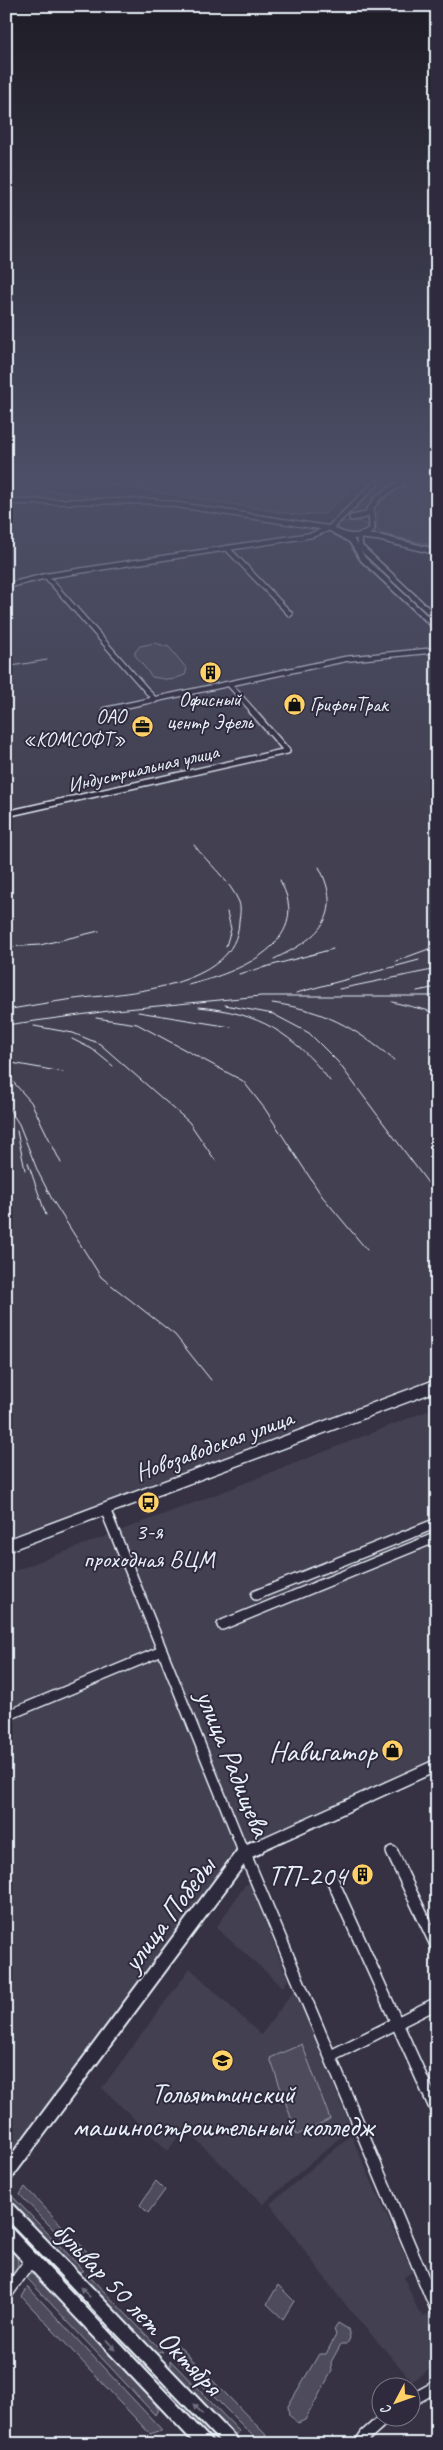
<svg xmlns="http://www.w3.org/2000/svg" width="443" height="2450" viewBox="0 0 443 2450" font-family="Caveat,sans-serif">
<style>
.built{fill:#433f51}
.green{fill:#4d4b5c;stroke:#9a9eaa}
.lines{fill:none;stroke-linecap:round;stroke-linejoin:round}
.minor-far3-casing{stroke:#e8f1f8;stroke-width:7}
.minor-far2-casing{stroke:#e8f1f8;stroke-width:8}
.minor-far1-casing{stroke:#e8f1f8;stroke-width:12}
.minor-casing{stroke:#e8f1f8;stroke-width:14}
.major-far2-casing{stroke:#e8f1f8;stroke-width:8}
.major-far1-casing{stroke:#e8f1f8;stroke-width:14}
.major-casing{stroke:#e8f1f8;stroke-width:18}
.minor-far3{stroke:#2f2a3d;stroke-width:4.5}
.minor-far2{stroke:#2f2a3d;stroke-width:5}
.minor-far1{stroke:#2f2a3d;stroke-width:9}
.minor{stroke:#2f2a3d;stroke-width:11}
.major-far2{stroke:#2f2a3d;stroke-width:5}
.major-far1{stroke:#2f2a3d;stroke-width:11}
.major{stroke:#2f2a3d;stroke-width:14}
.rail{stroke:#e8f1f8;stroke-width:1}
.oneway{fill:#70707e}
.labels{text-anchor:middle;stroke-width:4;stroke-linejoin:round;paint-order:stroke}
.far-poi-label{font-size:20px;fill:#e8f1f8;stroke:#2f2a3d}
.far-street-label{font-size:20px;fill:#e8f1f8;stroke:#2f2a3d}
.street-label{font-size:24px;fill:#e8f1f8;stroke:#2f2a3d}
.poi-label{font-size:24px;fill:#e8f1f8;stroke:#2f2a3d}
.near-poi-label{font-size:29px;fill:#e8f1f8;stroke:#2f2a3d;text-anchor:end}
.near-street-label{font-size:29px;fill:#e8f1f8;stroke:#2f2a3d}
</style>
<rect width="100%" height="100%" fill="#363244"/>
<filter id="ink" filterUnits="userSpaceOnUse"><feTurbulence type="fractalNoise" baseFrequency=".02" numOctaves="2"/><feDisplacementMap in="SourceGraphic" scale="10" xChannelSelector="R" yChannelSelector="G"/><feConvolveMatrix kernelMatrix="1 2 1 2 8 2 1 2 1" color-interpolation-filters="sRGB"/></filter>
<g filter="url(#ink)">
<!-- built -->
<g class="built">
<path d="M 103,500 L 168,504 L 330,528 L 347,539 L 357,552 L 437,628 L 437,1385 L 6,1546 L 6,502 Z"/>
<path d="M 437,1407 L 437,1763 L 241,1852 L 6,2165 L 6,1574 L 217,1494 Z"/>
<path d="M 252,1882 L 262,1908 L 260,1909 L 288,1980 L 283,1987 L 216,1928 L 245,1885 Z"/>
<path d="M 190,1968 L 261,2035 L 295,1989 L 351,2128 L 263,2204 L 184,2128 L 168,2151 L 102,2088 Z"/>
<path d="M 351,2135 L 412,2272 L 404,2277 L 419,2313 L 421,2313 L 423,2317 L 428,2314 L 433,2326 L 429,2329 L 437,2347 L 437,2364 L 412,2381 L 342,2301 L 270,2204 Z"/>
</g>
<!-- green -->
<g class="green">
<path d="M 104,483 L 355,483 L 325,514 L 297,515 Z"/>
<path d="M 379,483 L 386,483 L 391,486 L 375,497 L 364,513 L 349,515 Z"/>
<path d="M 411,483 L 437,483 L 437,546 L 382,534 L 377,530 C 377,498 382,495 411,483 Z"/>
<path d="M 6,484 L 109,499 L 6,501 Z"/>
<path d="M 355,520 L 370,526 L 368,532 L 351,535 L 335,529 L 337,523 Z"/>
<path d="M 155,643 L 169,647 L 187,669 L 185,675 L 171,680 L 152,677 L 135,655 L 135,652 L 140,646 Z"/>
<path d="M 302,2044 L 330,2119 L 297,2135 L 270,2058 Z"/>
<path d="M 156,2181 L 165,2190 L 148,2213 L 140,2205 Z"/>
<path d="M 25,2187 L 92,2257 L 87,2264 L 20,2195 Z"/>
<path d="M 13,2197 L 84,2271 L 75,2272 L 12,2206 Z"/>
<path d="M 6,2216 L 223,2444 L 212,2444 L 6,2227 Z"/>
<path d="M 6,2242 C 18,2254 23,2264 11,2279 L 6,2275 Z"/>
<path d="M 30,2274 L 36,2274 L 148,2391 L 158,2409 L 155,2415 L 26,2277 Z"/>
<path d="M 87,2274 L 163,2352 L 154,2354 L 86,2283 Z"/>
<path d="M 278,2285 L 294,2301 L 283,2319 L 267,2304 Z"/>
<path d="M 28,2287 L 162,2430 L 150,2434 L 22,2297 Z"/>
<path d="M 338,2323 L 348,2329 L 350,2338 L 347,2344 L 341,2344 L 331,2362 L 332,2371 L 305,2420 L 298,2423 L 289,2415 L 288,2406 L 319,2354 L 326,2354 L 336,2335 L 334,2329 Z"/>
<path d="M 178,2345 L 266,2435 L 261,2444 L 172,2355 Z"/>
<path d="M 170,2360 L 239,2431 L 237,2435 L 217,2421 L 170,2371 Z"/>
</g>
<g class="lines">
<defs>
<g id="minor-far3">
<path d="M 6,502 L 152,501 L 327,528"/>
<path d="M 227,548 L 290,614"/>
<path d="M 46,576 L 155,700"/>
<path d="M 6,586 L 46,576 L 312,535 L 330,528"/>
<path d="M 229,684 L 254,712"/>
<path d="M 105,710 L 345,659 L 437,650"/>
</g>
<path id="minor-far2" d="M 6,814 L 287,751 L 252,711"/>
<g id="minor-far1">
<path d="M 105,1509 L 242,1848"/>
<path d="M 256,1595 L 437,1523"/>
<path d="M 222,1625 L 437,1537"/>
<path d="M 6,1716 L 162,1651"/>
<path d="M 431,1768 L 437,1777"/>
</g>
<g id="minor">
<path d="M 242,1847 L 437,2311"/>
<path d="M 392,1852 L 437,1947"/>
<path d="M 331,1877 L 437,2112"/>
<path d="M 331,2056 L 437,2003"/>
<path d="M 6,2295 L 31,2260"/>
<path d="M 410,2401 L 437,2386"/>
<path d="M 360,2444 L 366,2435 L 385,2418"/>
</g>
<g id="major-far2">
<path d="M 371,510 L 372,529 C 360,541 342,537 330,528 L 376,483"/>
<path d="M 352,518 L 366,515 L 378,498 L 401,483"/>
<path d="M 342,535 L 351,540 L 363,559 L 437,628"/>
<path d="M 362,536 L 380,538 L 437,552"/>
<path d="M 359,540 L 360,547 L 437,619"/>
</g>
<g id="major-far1">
<path d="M 6,1546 L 437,1385"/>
<path d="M 254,1848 L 437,1765"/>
</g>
<g id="major">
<path d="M 6,2174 L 244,1853 L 257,1847"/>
<path d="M 6,2208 L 232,2444"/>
<path d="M 6,2233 L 205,2444"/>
</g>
</defs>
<!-- minor-far3 casing -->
<use href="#minor-far3" class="minor-far3-casing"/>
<!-- minor-far2 casing -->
<use href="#minor-far2" class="minor-far2-casing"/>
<!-- minor-far1 casing -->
<use href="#minor-far1" class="minor-far1-casing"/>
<!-- minor casing -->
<use href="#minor" class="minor-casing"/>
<!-- major-far2 casing -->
<use href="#major-far2" class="major-far2-casing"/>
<!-- major-far1 casing -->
<use href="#major-far1" class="major-far1-casing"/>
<!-- major casing -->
<use href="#major" class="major-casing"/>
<!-- minor-far3 -->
<use href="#minor-far3" class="minor-far3"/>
<!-- minor-far2 -->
<use href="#minor-far2" class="minor-far2"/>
<!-- minor-far1 -->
<use href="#minor-far1" class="minor-far1"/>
<!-- minor -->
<use href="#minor" class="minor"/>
<!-- major-far2 -->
<use href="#major-far2" class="major-far2"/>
<!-- major-far1 -->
<use href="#major-far1" class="major-far1"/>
<!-- major -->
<use href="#major" class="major"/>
<!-- rail -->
<g class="rail">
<path d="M 6,667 L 47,660"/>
<path d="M 226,946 L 231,929 L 227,912"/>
<path d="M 6,947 L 40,945 L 99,931"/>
<path d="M 274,959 C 318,938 345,917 319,867"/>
<path d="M 396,961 L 437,946"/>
<path d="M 239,974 L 333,949"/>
<path d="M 188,985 C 225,976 297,952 288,902 C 287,894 283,887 280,880"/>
<path d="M 339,989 L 437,969"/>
<path d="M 417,991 L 437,987"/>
<path d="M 296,993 L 419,960"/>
<path d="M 392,1002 L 426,1010 L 437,1015"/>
<path d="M 272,1003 C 324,1010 354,1027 394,1060"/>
<path d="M 225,1005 L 273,1014 L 309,1033 L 338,1062 L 428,1183"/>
<path d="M 199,1007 C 260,1013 293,1033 330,1081"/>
<path d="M 6,1010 C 29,1006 51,1002 74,999 C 123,993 237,989 239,921 C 240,915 241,908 239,902 C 230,881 208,863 194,845"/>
<path d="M 138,1012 L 231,1027"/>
<path d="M 96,1018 L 137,1024 L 243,1081 L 265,1109 L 322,1196 L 367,1250"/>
<path d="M 6,1025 L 116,1010 L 261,996 L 437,996"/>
<path d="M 34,1026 L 73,1033 L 100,1044 L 189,1122 L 215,1160"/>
<path d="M 72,1039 L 92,1049 L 113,1066"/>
<path d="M 6,1062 L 63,1072"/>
<path d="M 6,1074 L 31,1102 L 61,1163"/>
<path d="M 6,1104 L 19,1124 L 38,1172 L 53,1201 L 101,1277 L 175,1335 L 211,1380"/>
<path d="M 17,1131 L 25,1170"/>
<path d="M 28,1163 L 46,1215"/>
</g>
</g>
<!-- one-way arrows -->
<defs><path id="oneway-solid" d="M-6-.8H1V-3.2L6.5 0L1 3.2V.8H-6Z" transform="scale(1.25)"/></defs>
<g class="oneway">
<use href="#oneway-solid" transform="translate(85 2292) rotate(-134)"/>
<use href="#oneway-solid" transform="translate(111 2345) rotate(47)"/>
<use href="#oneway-solid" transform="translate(198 2409) rotate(-134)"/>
</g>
</g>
<!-- sky -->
<linearGradient id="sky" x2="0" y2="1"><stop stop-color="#1e1c25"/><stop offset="0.58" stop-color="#4c4f67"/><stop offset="1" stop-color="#4c4f67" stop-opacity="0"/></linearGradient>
<rect width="443" height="826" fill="url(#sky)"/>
<!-- icons -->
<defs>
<symbol id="building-disc" viewBox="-11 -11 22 22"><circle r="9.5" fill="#ffd166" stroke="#2f2a3d"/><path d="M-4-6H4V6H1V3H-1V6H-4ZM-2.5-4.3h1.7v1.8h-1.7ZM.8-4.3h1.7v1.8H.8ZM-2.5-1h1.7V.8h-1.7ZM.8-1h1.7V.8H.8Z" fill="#111"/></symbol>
<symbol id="shop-disc" viewBox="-11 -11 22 22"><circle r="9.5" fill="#ffd166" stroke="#2f2a3d"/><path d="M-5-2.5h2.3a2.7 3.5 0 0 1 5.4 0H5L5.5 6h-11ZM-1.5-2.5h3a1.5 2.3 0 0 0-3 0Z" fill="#111"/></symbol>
<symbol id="office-disc" viewBox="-11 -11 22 22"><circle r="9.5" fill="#ffd166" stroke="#2f2a3d"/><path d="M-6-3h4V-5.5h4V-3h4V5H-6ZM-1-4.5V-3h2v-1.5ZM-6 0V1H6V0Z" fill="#111"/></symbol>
<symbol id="bus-disc" viewBox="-11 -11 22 22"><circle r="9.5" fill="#ffd166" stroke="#2f2a3d"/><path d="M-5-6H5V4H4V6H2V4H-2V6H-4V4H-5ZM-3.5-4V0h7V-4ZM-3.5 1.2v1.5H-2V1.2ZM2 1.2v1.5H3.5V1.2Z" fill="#111"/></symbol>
<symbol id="university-disc" viewBox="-11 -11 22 22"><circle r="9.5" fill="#ffd166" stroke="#2f2a3d"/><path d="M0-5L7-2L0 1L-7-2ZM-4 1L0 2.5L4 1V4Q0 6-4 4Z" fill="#111"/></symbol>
</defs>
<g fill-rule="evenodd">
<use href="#building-disc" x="198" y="660" width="25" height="25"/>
<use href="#shop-disc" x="282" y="692" width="25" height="25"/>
<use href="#office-disc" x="130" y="714" width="25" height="25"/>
<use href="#bus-disc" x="136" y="1490" width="25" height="25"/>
<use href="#shop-disc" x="380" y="1738" width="25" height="25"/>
<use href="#building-disc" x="350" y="1862" width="25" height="25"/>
<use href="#university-disc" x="210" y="2048" width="25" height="25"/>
</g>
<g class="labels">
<!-- far-poi labels -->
<g class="far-poi-label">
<text x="210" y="706">Офисный<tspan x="210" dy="23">центр Эфель</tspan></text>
<text x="310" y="711" text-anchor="start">ГрифонТрак</text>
<text x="126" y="723" text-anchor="end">ОАО<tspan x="126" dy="23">«КОМСОФТ»</tspan></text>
</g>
<!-- far-street labels -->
<g class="far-street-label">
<text transform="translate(143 768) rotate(-13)" y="7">Индустриальная улица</text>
</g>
<!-- street labels -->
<g class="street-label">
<text transform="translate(214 1445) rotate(-20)" y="8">Новозаводская улица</text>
</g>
<!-- poi labels -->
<g class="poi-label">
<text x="149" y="1539">3-я<tspan x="149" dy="28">проходная ВЦМ</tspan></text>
</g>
<!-- near-poi labels -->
<g class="near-poi-label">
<text x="377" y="1761">Навигатор</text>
<text x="347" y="1885">ТП-204</text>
<text x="223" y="2103" text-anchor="middle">Тольяттинский<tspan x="223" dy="33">машиностроительный колледж</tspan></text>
</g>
<!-- near-street labels -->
<g class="near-street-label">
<text transform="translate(234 1763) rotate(68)" y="10">улица Радищева</text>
<text transform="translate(168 1914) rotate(-53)" y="10">улица Победы</text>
<text transform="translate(138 2308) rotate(46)" y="10">бульвар 50 лет Октября</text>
</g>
</g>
<!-- margin -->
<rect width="443" height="2450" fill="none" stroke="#2f2a3d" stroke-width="25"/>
<rect x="12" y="12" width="418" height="2425" fill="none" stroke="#e8f1f8" stroke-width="2" filter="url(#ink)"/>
<!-- north arrow -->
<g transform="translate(396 2402) rotate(229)"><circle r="24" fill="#2f2a3d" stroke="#797a88"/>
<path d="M0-4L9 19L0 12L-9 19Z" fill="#ffd166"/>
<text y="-8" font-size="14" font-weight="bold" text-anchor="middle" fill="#e8f1f8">С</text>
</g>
</svg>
